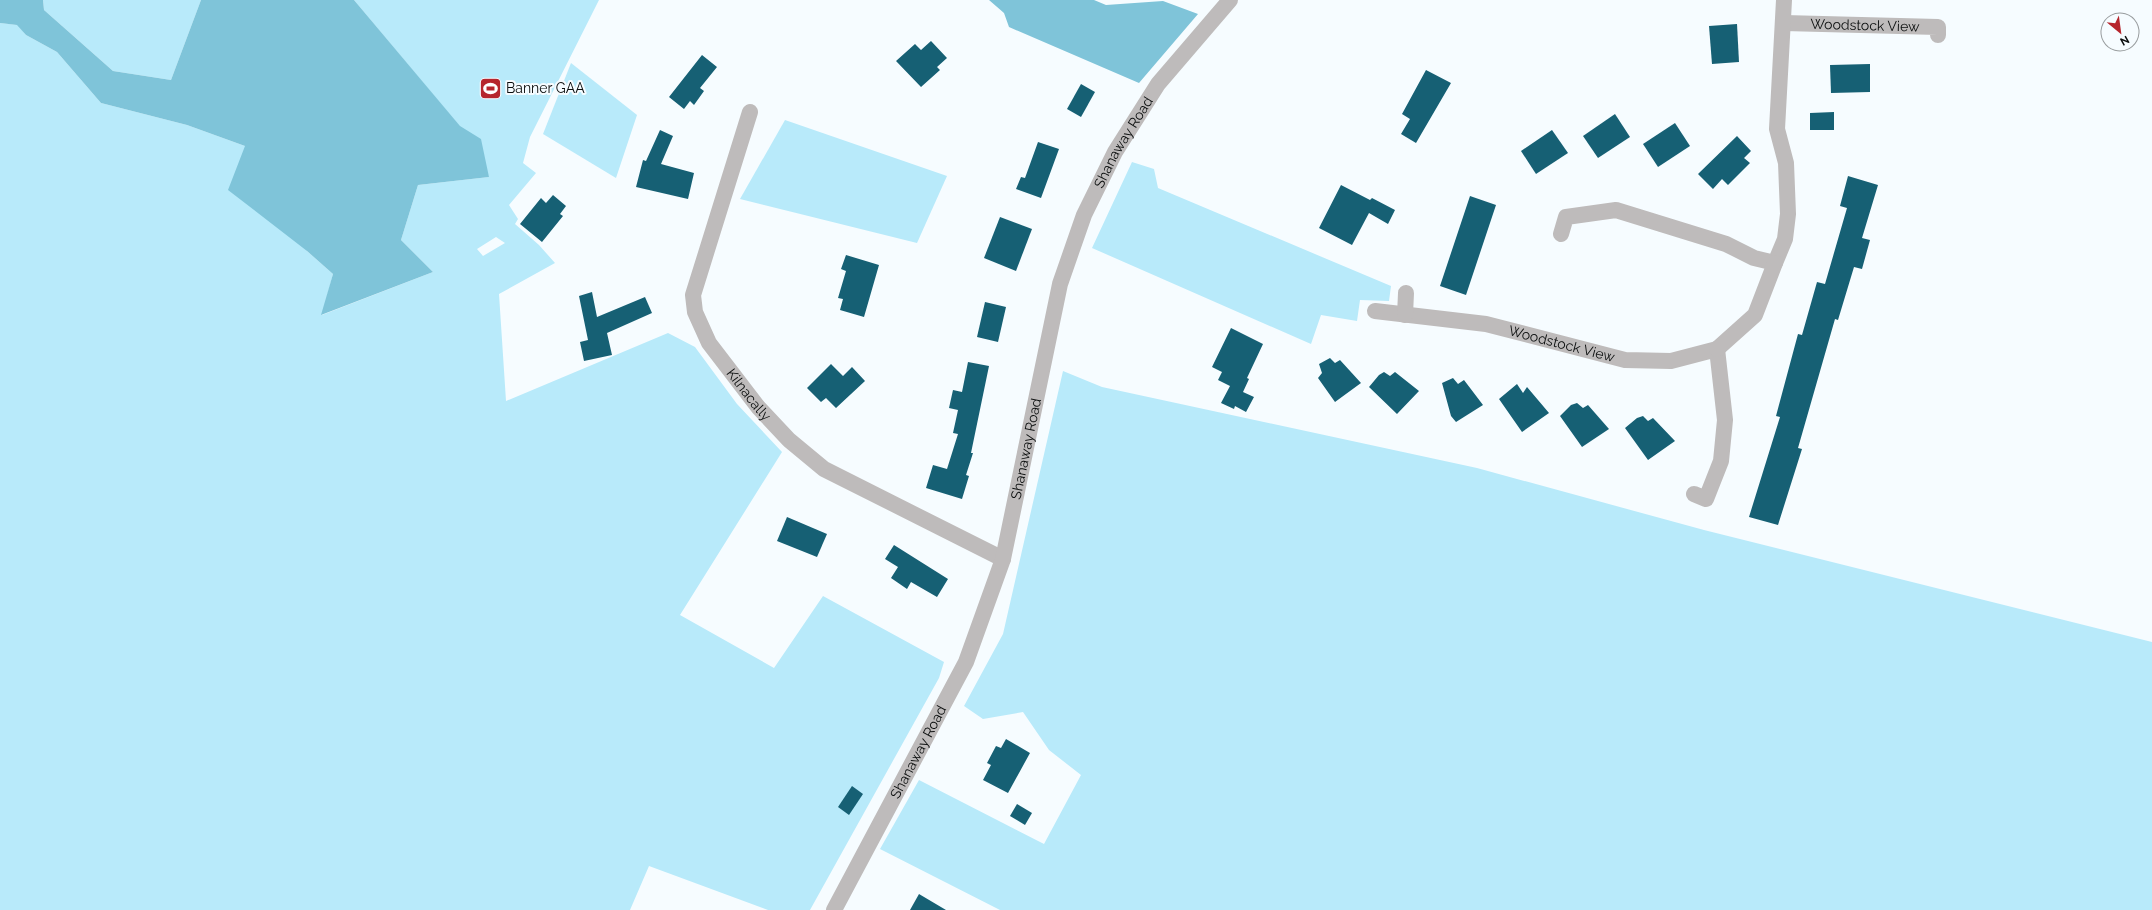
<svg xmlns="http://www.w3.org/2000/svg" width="2152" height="910" viewBox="0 0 2152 910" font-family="Raleway,sans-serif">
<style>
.green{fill:#b8eafa;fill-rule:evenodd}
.forest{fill:#7fc4d9}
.building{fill:#166074}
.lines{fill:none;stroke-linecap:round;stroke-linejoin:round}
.minor{stroke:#bebbbb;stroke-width:16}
.labels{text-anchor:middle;stroke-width:4;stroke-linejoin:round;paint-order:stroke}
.street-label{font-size:14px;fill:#0a0d0d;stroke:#f6fcff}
.poi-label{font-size:14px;fill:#0a0d0d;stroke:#f6fcff;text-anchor:start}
</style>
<rect width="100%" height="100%" fill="#f6fcff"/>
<!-- green -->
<g class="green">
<path d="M 43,0 L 201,0 L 171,80 L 113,71 L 44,10 Z"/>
<path d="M 354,0 L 599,0 L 530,137 L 523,163 L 536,173 L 509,205 L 518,219 L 515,224 L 539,245 L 555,263 L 499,294 L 506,401 L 668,333 L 695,347 L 737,404 L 782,452 L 680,615 L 774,668 L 823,596 L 944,662 L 939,678 L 810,910 L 768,910 L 649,866 L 630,910 L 0,910 L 0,23 L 18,25 L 26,35 L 57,52 L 101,103 L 187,125 L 245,146 L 307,251 L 333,274 L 322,315 L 433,272 L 401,240 L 418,185 L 489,177 L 461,128 ZM 496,237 L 505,243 L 483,256 L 477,249 Z"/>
<path d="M 571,63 L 637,115 L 616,178 L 543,134 Z"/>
<path d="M 785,120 L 947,176 L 917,243 L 740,199 Z"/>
<path d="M 1132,162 L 1154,169 L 1158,188 L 1391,286 L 1389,301 L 1360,300 L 1357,321 L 1321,315 L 1311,344 L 1092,248 Z"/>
<path d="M 1063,371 L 1102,387 L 1477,468 L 1704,530 L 2152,642 L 2152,910 L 1000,910 L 880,849 L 919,780 L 1044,844 L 1081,775 L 1049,750 L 1023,712 L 983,719 L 964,706 L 1003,634 Z"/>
</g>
<!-- forest -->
<g class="forest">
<path d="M 0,0 L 43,0 L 44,10 L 113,71 L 171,80 L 201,0 L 354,0 L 460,126 L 481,139 L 489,177 L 418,185 L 401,240 L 433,272 L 321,315 L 333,274 L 307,251 L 228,190 L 245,146 L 187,125 L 101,103 L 57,52 L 26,35 L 17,25 L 0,23 Z"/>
<path d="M 989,0 L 1094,0 L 1106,5 L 1163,1 L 1198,14 L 1139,83 L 1009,27 L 1004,13 Z"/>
</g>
<!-- building -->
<g class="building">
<path d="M 1737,24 L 1739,62 L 1712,64 L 1709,26 Z"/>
<path d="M 931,41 L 947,58 L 937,67 L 940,70 L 921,87 L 896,61 L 915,44 L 921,50 Z"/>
<path d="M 702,55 L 717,67 L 700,88 L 704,91 L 694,105 L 690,101 L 684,109 L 669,97 Z"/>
<path d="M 1870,64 L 1870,92 L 1831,93 L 1830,65 Z"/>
<path d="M 1426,70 L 1451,83 L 1416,143 L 1401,134 L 1410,119 L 1402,114 Z"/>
<path d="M 1081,84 L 1095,92 L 1081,117 L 1067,109 Z"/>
<path d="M 1834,112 L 1834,130 L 1810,130 L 1810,113 Z"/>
<path d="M 1615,114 L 1630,137 L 1598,158 L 1583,136 Z"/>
<path d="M 1675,123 L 1690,146 L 1658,167 L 1643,144 Z"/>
<path d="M 660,130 L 673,136 L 661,164 L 694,173 L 688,199 L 636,187 L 643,160 L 646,161 Z"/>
<path d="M 1552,130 L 1568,153 L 1536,174 L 1521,151 Z"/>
<path d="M 1737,136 L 1751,151 L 1744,158 L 1750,163 L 1728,185 L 1722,179 L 1713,189 L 1698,174 Z"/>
<path d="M 1038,142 L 1059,149 L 1041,198 L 1016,189 L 1021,177 L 1025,178 Z"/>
<path d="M 1848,176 L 1878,185 L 1862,238 L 1870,240 L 1862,269 L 1854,267 L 1838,320 L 1835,319 L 1798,448 L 1802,449 L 1778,525 L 1749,517 L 1780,417 L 1776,416 L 1798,334 L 1802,335 L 1817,282 L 1825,284 L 1847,208 L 1840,206 Z"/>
<path d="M 1341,185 L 1370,200 L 1372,198 L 1395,210 L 1388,224 L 1369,213 L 1352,245 L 1319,228 Z"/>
<path d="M 553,195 L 566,206 L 560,214 L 563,216 L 542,242 L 520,224 L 541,198 L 546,203 Z"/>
<path d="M 1470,196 L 1496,205 L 1466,295 L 1440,286 Z"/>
<path d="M 1000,217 L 1032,229 L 1016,271 L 984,258 Z"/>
<path d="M 846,255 L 879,265 L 864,317 L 840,310 L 843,299 L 838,298 L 846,271 L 841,269 Z"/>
<path d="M 592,292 L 597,317 L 645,297 L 652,313 L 607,333 L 612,355 L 584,361 L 580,342 L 588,340 L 579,296 Z"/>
<path d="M 985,302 L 1006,307 L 998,342 L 977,337 Z"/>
<path d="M 1231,328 L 1263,344 L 1247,378 L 1249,379 L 1243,392 L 1254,397 L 1246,412 L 1235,406 L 1234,409 L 1221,403 L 1230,386 L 1218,380 L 1222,372 L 1212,367 Z"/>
<path d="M 1330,358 L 1335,363 L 1340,360 L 1361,383 L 1335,402 L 1318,378 L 1322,373 L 1319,364 Z"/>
<path d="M 968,362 L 989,366 L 971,453 L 973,453 L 966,475 L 969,476 L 962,499 L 926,488 L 933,465 L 947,469 L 958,434 L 953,433 L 958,410 L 949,408 L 953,390 L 962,392 Z"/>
<path d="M 831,364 L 843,376 L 852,367 L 865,381 L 836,408 L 826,398 L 821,402 L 807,388 Z"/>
<path d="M 1384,372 L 1390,376 L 1395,372 L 1419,391 L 1397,414 L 1369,387 L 1379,375 Z"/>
<path d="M 1453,378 L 1458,384 L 1464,380 L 1483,405 L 1456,422 L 1451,416 L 1442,383 Z"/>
<path d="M 1517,384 L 1523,393 L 1527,387 L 1549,413 L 1522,432 L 1499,399 Z"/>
<path d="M 1577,403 L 1583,408 L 1588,405 L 1609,429 L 1582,447 L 1560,416 L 1571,405 Z"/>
<path d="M 1643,416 L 1648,421 L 1653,418 L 1675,441 L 1648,460 L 1625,428 L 1637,418 Z"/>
<path d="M 787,517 L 827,534 L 817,557 L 777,541 Z"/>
<path d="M 894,545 L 948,579 L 937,597 L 911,582 L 907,589 L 891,578 L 898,567 L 885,559 Z"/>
<path d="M 1006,739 L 1030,753 L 1008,793 L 983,780 L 991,765 L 987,763 L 996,746 L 1001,748 Z"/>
<path d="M 852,786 L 863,794 L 849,815 L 838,807 Z"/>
<path d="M 1017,804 L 1032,813 L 1025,825 L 1010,816 Z"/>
<path d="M 919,894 L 946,910 L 910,910 Z"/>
</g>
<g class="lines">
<!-- minor -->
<g class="minor">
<path id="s1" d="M 1784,23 L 1938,27 L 1938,35"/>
<path id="s2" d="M 750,112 L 693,295 L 695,312 L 709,343 L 758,407 L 789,440 L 824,469 L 1003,559"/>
<path d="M 1561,234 L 1566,217 L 1616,210 L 1726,244 L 1754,258 L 1775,263 L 1785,239 L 1788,214 L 1786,163 L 1777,129 L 1784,0"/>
<path id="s3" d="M 1375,311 L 1486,324 L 1625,360 L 1671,361 L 1717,349 L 1725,420 L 1721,461 L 1706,499 L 1694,494"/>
<path d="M 1405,315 L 1406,293"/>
<path d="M 1717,349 L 1755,315 L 1775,263"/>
<path id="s4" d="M 834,910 L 966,662 L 1003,559 L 1060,284 L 1084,215 L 1115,152 L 1158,84 L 1230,0"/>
</g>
</g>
<!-- icons -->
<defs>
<symbol id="stadium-square" viewBox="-11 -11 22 22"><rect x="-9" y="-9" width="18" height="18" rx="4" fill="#b6262d" stroke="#f6fcff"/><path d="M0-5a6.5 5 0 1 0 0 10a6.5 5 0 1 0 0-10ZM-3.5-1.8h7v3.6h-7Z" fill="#fff"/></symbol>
</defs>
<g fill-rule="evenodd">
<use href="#stadium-square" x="478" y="76" width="25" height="25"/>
</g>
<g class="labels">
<!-- street labels -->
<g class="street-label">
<text dy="5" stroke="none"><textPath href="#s1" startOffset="81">Woodstock View</textPath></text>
<text dy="5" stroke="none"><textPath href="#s4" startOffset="827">Shanaway Road</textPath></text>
<text dy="5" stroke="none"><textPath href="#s3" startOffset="190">Woodstock View</textPath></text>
<text dy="5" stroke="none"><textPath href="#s2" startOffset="308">Kilnacally</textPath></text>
<text dy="5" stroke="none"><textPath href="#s4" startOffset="503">Shanaway Road</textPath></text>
<text dy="5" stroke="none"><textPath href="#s4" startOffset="179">Shanaway Road</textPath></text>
</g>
<!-- poi labels -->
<g class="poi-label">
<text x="506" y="93">Banner GAA</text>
</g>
</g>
<!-- north arrow -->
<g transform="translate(2120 32) rotate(151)"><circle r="19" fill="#f6fcff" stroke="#989c9e"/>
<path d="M0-3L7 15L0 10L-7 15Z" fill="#b6262d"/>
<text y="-6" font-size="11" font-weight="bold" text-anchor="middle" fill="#0a0d0d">N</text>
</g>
</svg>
